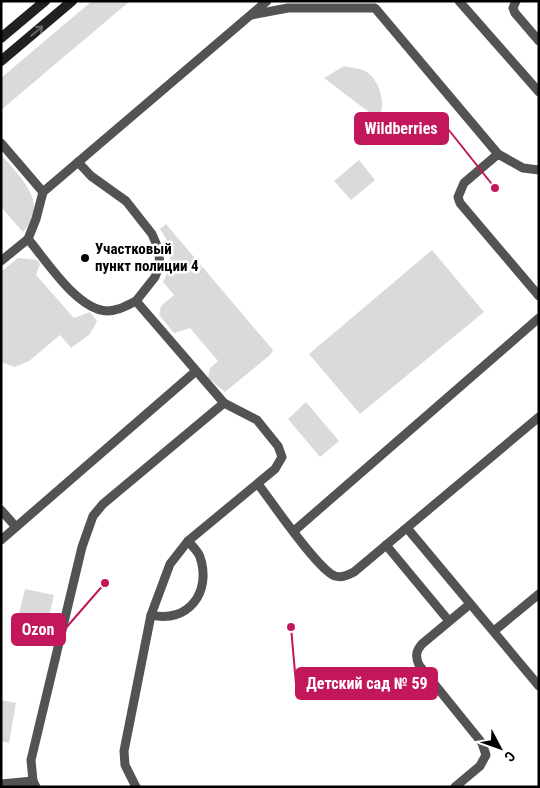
<svg xmlns="http://www.w3.org/2000/svg" width="540" height="788" viewBox="0 0 540 788" font-family="'Roboto Condensed',sans-serif">
<style>
.green{fill:#dadada}
.lines{fill:none;stroke-linecap:round;stroke-linejoin:round}
.lane{stroke:#535353;stroke-width:9}
.secondary{stroke:#202020;stroke-width:10}
.oneway{stroke:#636363}
.poi-dot{fill:#000;stroke:#fff;stroke-width:2}
.labels{text-anchor:middle;stroke-width:5;stroke-linejoin:round;paint-order:stroke}
.poi-label{font-size:15px;font-weight:bold;fill:#000;stroke:#fff;text-anchor:start}
.leader{fill:none;stroke:#c2185b;stroke-width:2}
.callout-dot{fill:#c2185b;stroke:#fff;stroke-width:2}
.callout{fill:#c2185b;stroke:#c2185b;stroke-width:2}
.callout-label{font-size:16px;text-anchor:middle;font-weight:bold;fill:#fff}
</style>
<rect width="100%" height="100%" fill="#fff"/>
<!-- green -->
<g class="green">
<path d="M 92,1 L 130,1 L 1,110 L 1,78 Z"/>
<path d="M 344,66 C 351,68 362,68 368,73 C 380,82 387,106 378,119 L 324,78 Z"/>
<path d="M 1,155 C 20,176 51,205 23,232 L 1,207 Z"/>
<path d="M 359,160 L 375,180 L 351,200 L 334,181 Z"/>
<path d="M 166,224 L 273,350 L 270,355 L 225,392 L 208,378 L 210,368 L 218,361 L 190,328 L 174,333 L 159,315 L 161,306 L 174,295 L 163,282 C 173,264 173,246 160,229 Z"/>
<path d="M 432,250 L 484,312 L 360,414 L 309,354 Z"/>
<path d="M 18,258 L 37,260 L 40,264 L 36,275 L 74,318 L 90,312 L 97,321 L 90,334 L 71,348 L 60,335 L 29,361 L 15,367 L 1,362 L 1,272 Z"/>
<path d="M 306,402 L 339,441 L 320,457 L 288,419 Z"/>
<path d="M 25,589 L 54,595 L 47,625 L 18,618 Z"/>
<path d="M 1,700 L 16,703 L 9,743 L 1,741 Z"/>
</g>
<g class="lines">
<!-- lane -->
<g class="lane">
<path d="M 459,1 L 539,92"/>
<path d="M 516,1 L 513,8 L 515,13 L 539,41"/>
<path d="M 251,15 L 288,8 L 375,8 L 498,154 L 523,168 L 539,170"/>
<path d="M 1,143 L 43,192"/>
<path d="M 498,154 L 464,183 L 458,197 L 460,203 L 539,296"/>
<path d="M 78,162 L 91,176 L 126,201 L 152,234 L 158,248 L 160,264 L 155,277 L 136,301"/>
<path d="M 28,239 C 46,260 77,310 107,311 C 118,311 126,306 136,301 L 224,403 L 257,420 L 278,446 L 282,457 L 275,469 L 188,541 L 170,564 L 151,615 L 124,751 L 125,765 L 136,787"/>
<path d="M 1,261 L 28,239 L 36,219 L 43,192 L 267,1"/>
<path d="M 258,484 C 271,501 318,570 335,576 C 342,578 348,575 354,572 L 539,417"/>
<path d="M 1,510 L 16,527"/>
<path d="M 407,528 L 539,686"/>
<path d="M 294,531 L 539,318"/>
<path d="M 1,540 L 196,371"/>
<path d="M 386,545 L 449,621"/>
<path d="M 151,615 C 188,624 212,592 200,557 C 198,551 192,546 188,541"/>
<path d="M 494,631 L 539,594"/>
<path d="M 1,784 L 33,781"/>
<path d="M 36,787 L 33,781 L 31,760 L 82,547 L 93,516 L 103,504 L 224,403"/>
<path d="M 455,787 L 480,766 L 486,755 L 482,743 L 419,665 C 415,656 416,651 422,644 L 470,604"/>
</g>
<!-- secondary -->
<g class="secondary">
<path d="M 1,38 L 45,1"/>
<path d="M 1,61 L 72,1"/>
</g>
</g>
<!-- one-way arrows -->
<defs><path id="oneway-shaft" d="M-6 0H5M1.5-3L5.5 0L1.5 3" fill="none" stroke-width="1.6" stroke-linecap="round" stroke-linejoin="round" transform="scale(1.25)"/></defs>
<use class="oneway" href="#oneway-shaft" transform="translate(37 31) rotate(-40)"/>
<!-- markers -->
<circle class="poi-dot" cx="85" cy="258" r="5"/>
<g class="labels">
<!-- poi labels -->
<g class="poi-label">
<text x="95" y="254">Участковый<tspan x="95" dy="17">пункт полиции 4</tspan></text>
</g>
</g>
<!-- callouts -->
<path class="leader" d="M495 188L448 129M105 583L65 629M291 627L296 684"/>
<g class="callout-dot">
<circle cx="495" cy="188" r="5"/>
<circle cx="105" cy="583" r="5"/>
<circle cx="291" cy="627" r="5"/>
</g>
<g class="callout">
<rect x="355" y="113" width="93" height="31" rx="5"/>
<rect x="12" y="614" width="53" height="31" rx="5"/>
<rect x="296" y="668" width="141" height="31" rx="5"/>
</g>
<g class="callout-label">
<text x="401" y="134">Wildberries</text>
<text x="38" y="635">Ozon</text>
<text x="367" y="689">Детский сад № 59</text>
</g>
<!-- border -->
<rect width="540" height="788" fill="none" stroke="#000000" stroke-width="5"/>
<!-- north arrow -->
<g transform="translate(500 748) rotate(131)" stroke="#ffffff" stroke-width="4" paint-order="stroke">
<path d="M0-4L9 19L0 12L-9 19Z" fill="#000000"/>
<text y="-8" font-size="14" font-weight="bold" text-anchor="middle" fill="#000000">С</text>
</g>
</svg>
